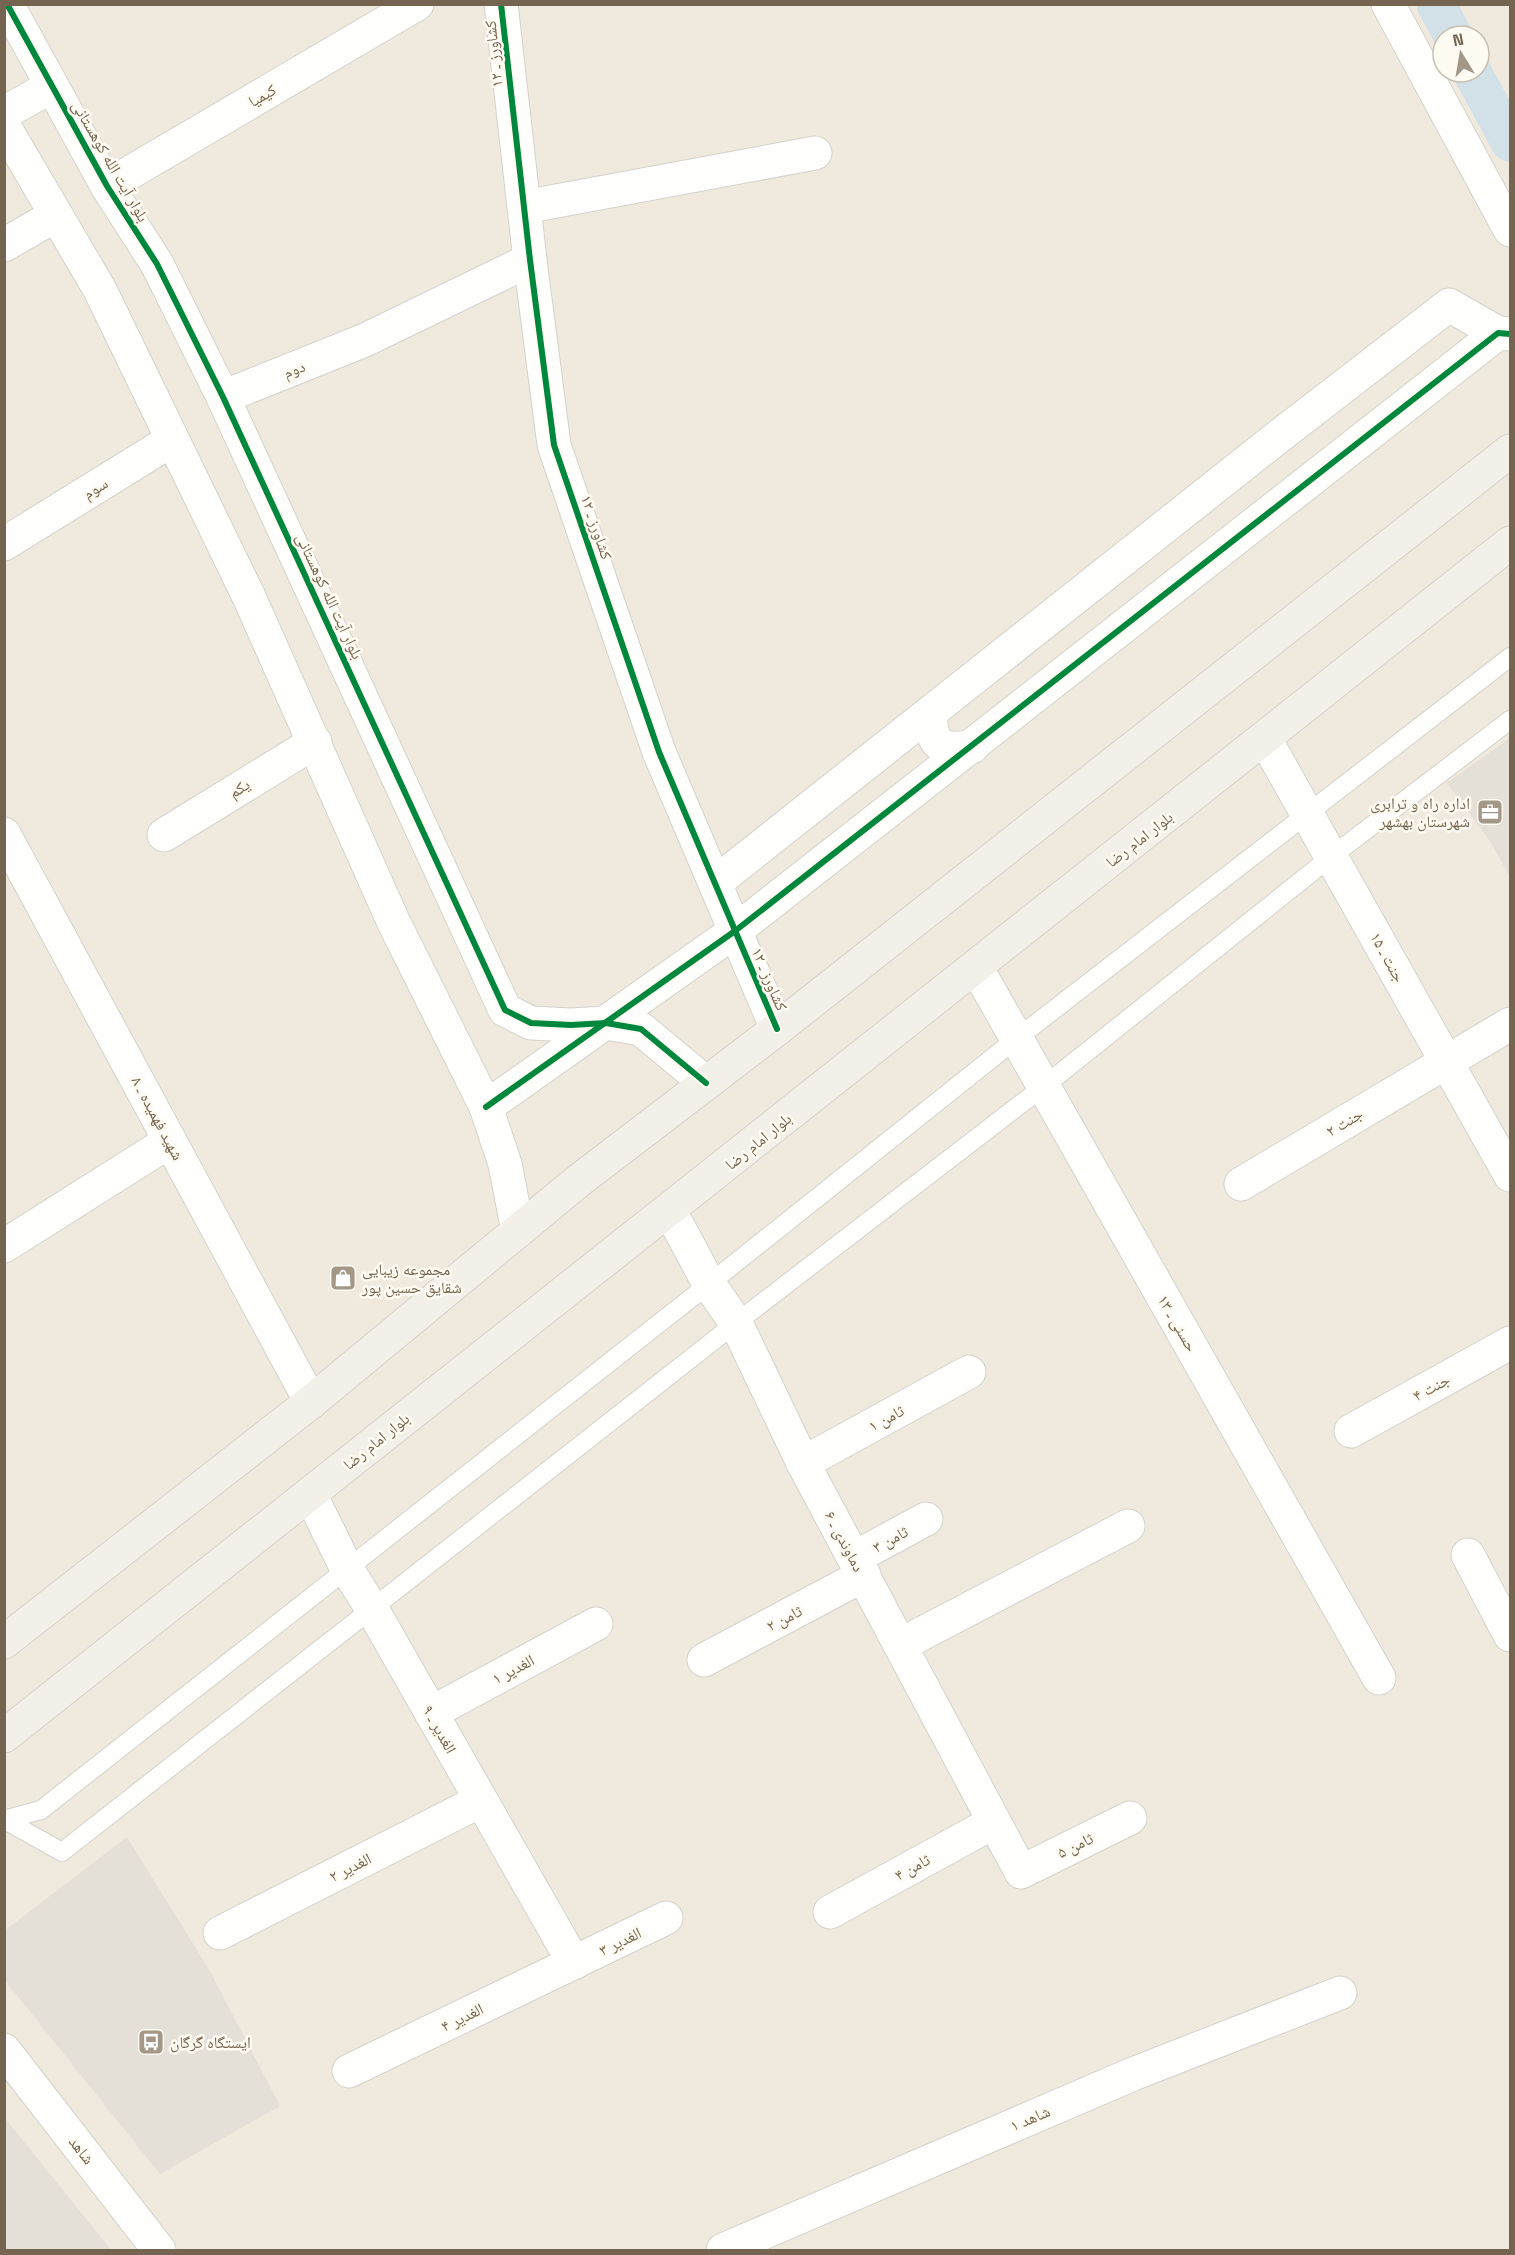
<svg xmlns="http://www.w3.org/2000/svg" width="1515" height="2255" viewBox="0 0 1515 2255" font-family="'Space Grotesk','Noto Naskh Arabic',sans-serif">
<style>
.residential{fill:#f0eade;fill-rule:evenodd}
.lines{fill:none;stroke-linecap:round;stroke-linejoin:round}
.canal{stroke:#d2e1e8;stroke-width:39}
.building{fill:#e4dfd7}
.lane-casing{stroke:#d5d2cb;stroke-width:20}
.street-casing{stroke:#d5d2cb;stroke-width:35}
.secondary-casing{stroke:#d6d2ca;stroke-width:35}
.primary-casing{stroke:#d6d1c9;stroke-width:35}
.lane{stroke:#fefefd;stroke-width:18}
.street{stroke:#fefefd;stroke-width:33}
.secondary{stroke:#fefefd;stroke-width:33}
.primary{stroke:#f2f0e8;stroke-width:33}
.cycleway-casing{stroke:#fefbf2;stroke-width:10}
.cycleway{stroke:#00873e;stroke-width:6}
.labels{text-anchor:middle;stroke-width:5;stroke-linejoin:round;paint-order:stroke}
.street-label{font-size:16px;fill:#756450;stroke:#fefbf2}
.poi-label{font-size:16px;fill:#756450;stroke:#fefbf2;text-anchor:start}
</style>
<rect width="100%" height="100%" fill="#f8f6f0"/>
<!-- residential -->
<path class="residential" d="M 5,5 L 1510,5 L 1510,2250 L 5,2250 ZM 1443,36 L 1479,36 L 1479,72 L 1443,72 Z"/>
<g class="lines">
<!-- canal -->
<g class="canal">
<path d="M 1436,4 L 1453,36"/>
<path d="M 1472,72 L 1510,142"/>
</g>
</g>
<!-- building -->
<g class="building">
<path d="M 1510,738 L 1510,877 L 1490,841 L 1447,783 Z"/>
<path d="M 127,1837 L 210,1971 L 280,2106 L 160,2174 L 4,1979 L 4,1931 Z"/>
<path d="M 4,2117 L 111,2250 L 4,2250 Z"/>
</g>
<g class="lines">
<defs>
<g id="lane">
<path d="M 4,1820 L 41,1810 L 709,1284 L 1016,1039 L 1510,657"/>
<path d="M 5,1820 L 62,1852 L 736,1323 L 1043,1087 L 1332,856 L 1510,720"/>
</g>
<g id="street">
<path d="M 501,4 L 530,260 L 554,445 L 659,752 L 777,1029"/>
<path d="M 1388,4 L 1510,230"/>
<path d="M 4,113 L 52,86"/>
<path d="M 107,186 L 417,4"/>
<path d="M 524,207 L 815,153"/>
<path d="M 4,245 L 56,215"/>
<path d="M 223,397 L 365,340 L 530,260"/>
<path d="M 4,544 L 172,440"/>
<path d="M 930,713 C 932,746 939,751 972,747"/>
<path d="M 1265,739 L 1510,1175"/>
<path d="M 4,834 L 311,1402"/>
<path d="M 164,835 L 315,742"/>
<path d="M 715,883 L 1278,437 L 1449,305 L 1498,333"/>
<path d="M 976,967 L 1379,1678"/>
<path d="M 486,1107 L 735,931 L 1498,333 L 1510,334"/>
<path d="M 1241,1184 L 1510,1024"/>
<path d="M 670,1211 L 709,1284 L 736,1323 L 803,1463 L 1021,1872 L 1130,1818"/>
<path d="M 4,1246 L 170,1141"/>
<path d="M 1351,1431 L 1510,1343"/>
<path d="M 803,1463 L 969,1372"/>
<path d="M 310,1494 L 347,1569 L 372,1609 L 574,1963"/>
<path d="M 1468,1555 L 1510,1635"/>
<path d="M 854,1558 L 926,1519"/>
<path d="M 900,1645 L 1128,1526"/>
<path d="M 704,1660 L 864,1575"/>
<path d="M 431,1713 L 596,1624"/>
<path d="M 830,1912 L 994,1822"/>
<path d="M 220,1933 L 480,1801"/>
<path d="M 349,2071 L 666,1918"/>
<path d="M 723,2250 L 1133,2074 L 1340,1993"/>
</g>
<g id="secondary">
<path d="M 7,4 L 107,186 L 157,264 L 223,397 L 505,1010 L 531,1023 L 571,1025 L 606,1023 L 641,1029 L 706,1083"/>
<path d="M 4,126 L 100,290 L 249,597 L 394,923 L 486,1107 L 505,1164 L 518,1231"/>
<path d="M 4,2050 L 159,2250"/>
</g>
<g id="primary">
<path d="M 4,1642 L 311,1402 L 577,1182 L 777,1029 L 1510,451"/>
<path d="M 4,1736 L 1510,543"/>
</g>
</defs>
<!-- lane casing -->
<use href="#lane" class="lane-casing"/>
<!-- street casing -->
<use href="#street" class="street-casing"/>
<!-- secondary casing -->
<use href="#secondary" class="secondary-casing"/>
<!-- primary casing -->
<use href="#primary" class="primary-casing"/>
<!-- lane -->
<use href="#lane" class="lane"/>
<!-- street -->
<use href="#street" class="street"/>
<!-- secondary -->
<use href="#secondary" class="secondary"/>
<!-- primary -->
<use href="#primary" class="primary"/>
<defs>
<g id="cycleway">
<path d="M 7,4 L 107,186 L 157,264 L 223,397 L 505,1010 L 531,1023 L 571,1025 L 606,1023 L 641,1029 L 706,1083"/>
<path d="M 501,4 L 530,260 L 554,445 L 659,752 L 777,1029"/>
<path d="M 486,1107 L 735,931 L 1498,333 L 1510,334"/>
</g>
</defs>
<!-- cycleway casing -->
<use href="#cycleway" class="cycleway-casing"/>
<!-- cycleway -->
<use href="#cycleway" class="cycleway"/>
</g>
<!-- icons -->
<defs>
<symbol id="office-square" viewBox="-11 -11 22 22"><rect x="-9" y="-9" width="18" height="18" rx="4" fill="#a39788" stroke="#fefbf2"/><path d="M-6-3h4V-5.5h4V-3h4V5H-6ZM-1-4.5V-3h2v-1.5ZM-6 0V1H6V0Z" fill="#fff"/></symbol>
<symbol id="shop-square" viewBox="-11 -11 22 22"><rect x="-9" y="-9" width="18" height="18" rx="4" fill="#a39788" stroke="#fefbf2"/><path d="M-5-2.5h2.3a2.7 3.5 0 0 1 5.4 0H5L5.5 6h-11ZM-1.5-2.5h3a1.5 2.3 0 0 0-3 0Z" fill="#fff"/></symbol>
<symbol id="bus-square" viewBox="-11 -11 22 22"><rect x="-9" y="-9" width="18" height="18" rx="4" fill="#a39788" stroke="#fefbf2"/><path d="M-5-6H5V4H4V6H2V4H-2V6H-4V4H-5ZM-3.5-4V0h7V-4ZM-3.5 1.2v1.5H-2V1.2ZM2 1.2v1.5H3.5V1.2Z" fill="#fff"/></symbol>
</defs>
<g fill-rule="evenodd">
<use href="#office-square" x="1475" y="797" width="30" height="30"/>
<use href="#shop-square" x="328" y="1263" width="30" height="30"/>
<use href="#bus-square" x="136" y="2027" width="30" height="30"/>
</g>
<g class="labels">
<!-- street labels -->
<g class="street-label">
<text transform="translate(493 54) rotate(-96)" y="6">کشاورز ـ ۱۲</text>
<text transform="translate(262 95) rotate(-30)" y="6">کیمیا</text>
<text transform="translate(111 161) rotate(60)" y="6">بلوار آیت الله کوهستانی</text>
<text transform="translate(294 369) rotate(-22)" y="6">دوم</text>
<text transform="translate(95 488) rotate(-32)" y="6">سوم</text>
<text transform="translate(597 527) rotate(71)" y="6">کشاورز ـ ۱۲</text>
<text transform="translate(330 596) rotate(65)" y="6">بلوار آیت الله کوهستانی</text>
<text transform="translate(239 788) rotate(-32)" y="6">یکم</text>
<text transform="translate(1139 839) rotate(-38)" y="6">بلوار امام رضا</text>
<text transform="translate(1388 957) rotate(61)" y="6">جنت ـ ۱۵</text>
<text transform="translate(770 979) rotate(67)" y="6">کشاورز ـ ۱۲</text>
<text transform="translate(158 1118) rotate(62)" y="6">شهید فهمیده ـ ۸</text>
<text transform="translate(1344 1122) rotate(-31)" y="6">جنت ۲</text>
<text transform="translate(758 1141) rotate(-39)" y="6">بلوار امام رضا</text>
<text transform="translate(1178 1323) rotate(60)" y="6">حسنی ـ ۱۳</text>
<text transform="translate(1431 1387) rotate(-29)" y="6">جنت ۴</text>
<text transform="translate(886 1418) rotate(-29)" y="6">ثامن ۱</text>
<text transform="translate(376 1441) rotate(-39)" y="6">بلوار امام رضا</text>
<text transform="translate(890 1539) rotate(-29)" y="6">ثامن ۳</text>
<text transform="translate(845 1541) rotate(62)" y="6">دماوندی ـ ۶</text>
<text transform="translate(784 1618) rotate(-28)" y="6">ثامن ۲</text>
<text transform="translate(513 1669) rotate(-28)" y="6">الغدیر ۱</text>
<text transform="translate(440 1729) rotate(61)" y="6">الغدیر ـ ۹</text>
<text transform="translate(1075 1845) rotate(-26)" y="6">ثامن ۵</text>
<text transform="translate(350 1867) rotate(-27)" y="6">الغدیر ۲</text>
<text transform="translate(912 1867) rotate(-29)" y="6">ثامن ۴</text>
<text transform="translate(620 1941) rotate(-26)" y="6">الغدیر ۳</text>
<text transform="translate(462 2017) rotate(-26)" y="6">الغدیر ۴</text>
<text transform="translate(1030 2118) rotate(-23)" y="6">شاهد ۱</text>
<text transform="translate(82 2150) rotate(52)" y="6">شاهد</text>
</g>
<!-- poi labels -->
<g class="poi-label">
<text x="1470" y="809" text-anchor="end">اداره راه و ترابری<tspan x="1470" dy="18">شهرستان بهشهر</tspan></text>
<text x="362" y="1275">مجموعه زیبایی<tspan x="362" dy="18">شقایق حسین پور</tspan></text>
<text x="170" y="2048">ایستگاه گرگان</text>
</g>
</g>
<!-- border -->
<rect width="1515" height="2255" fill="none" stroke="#756450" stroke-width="12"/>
<!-- north arrow -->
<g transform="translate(1461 54) rotate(349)"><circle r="28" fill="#fefbf2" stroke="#c7bfb1" stroke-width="1.5"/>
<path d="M0-4.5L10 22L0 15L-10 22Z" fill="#a39788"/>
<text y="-9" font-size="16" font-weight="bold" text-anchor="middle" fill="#756450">N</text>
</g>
</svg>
